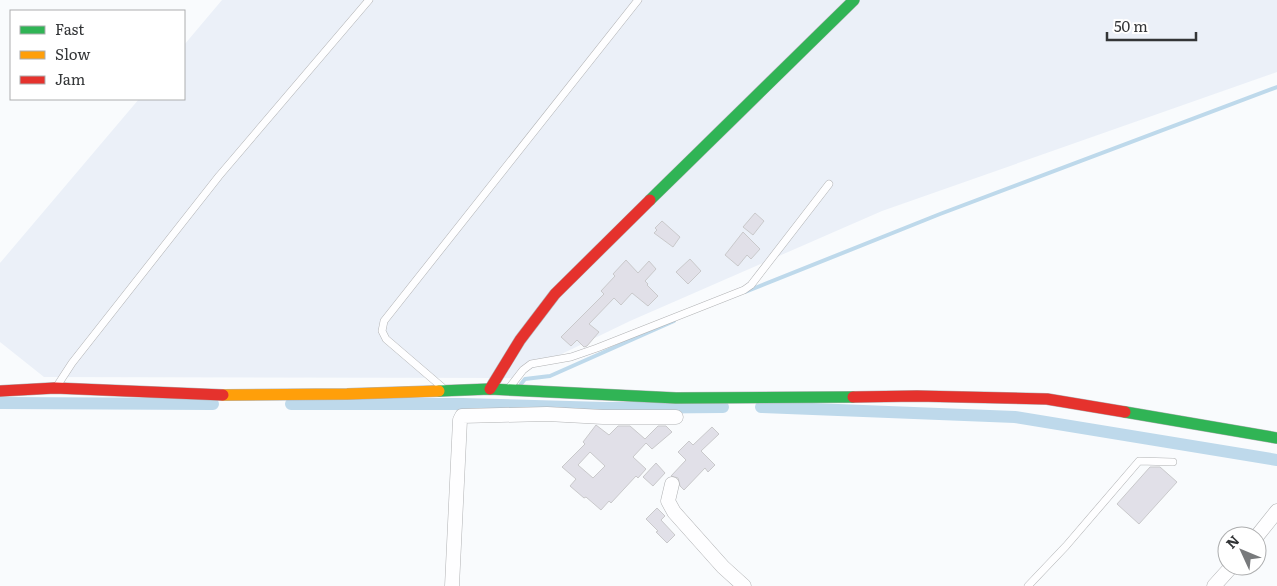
<svg xmlns="http://www.w3.org/2000/svg" width="1277" height="586" viewBox="0 0 1277 586" font-family="Literata,serif">
<style>
.built{fill:#ebf0f8}
.lines{fill:none;stroke-linecap:round;stroke-linejoin:round}
.stream{stroke:#bed9eb;stroke-width:4}
.canal{stroke:#bed9eb;stroke-width:12}
.building{fill:#e1e0e8;stroke:#c9c9cb;fill-rule:evenodd}
.lane-casing{stroke:#b1b2b4;stroke-width:8}
.street-casing{stroke:#b1b2b4;stroke-width:15}
.fast-casing{stroke:#b1b2b4;stroke-width:12}
.slow-casing{stroke:#b1b2b4;stroke-width:12}
.jam-casing{stroke:#b1b2b4;stroke-width:12}
.lane{stroke:#fefeff;stroke-width:7}
.street{stroke:#fefeff;stroke-width:14}
.fast{stroke:#30b455;stroke-width:11}
.slow{stroke:#ff9f0a;stroke-width:11}
.jam{stroke:#e5322d;stroke-width:11}
</style>
<rect width="100%" height="100%" fill="#f9fbfd"/>
<!-- built -->
<path class="built" d="M 222,0 L 1277,0 L 1277,72 L 882,211 L 630,321 L 512,378 L 44,377 L 0,342 L 0,263 L 139,99 L 184,99 L 184,45 Z"/>
<g class="lines">
<!-- stream -->
<g class="stream">
<path d="M 745,292 L 940,214 L 1277,87"/>
<path d="M 521,384 L 525,379 L 550,376 L 674,321"/>
</g>
<!-- canal -->
<g class="canal">
<path d="M 0,403 L 213,404"/>
<path d="M 291,404 L 462,404 L 605,408 L 723,407"/>
<path d="M 761,407 L 1015,417 L 1277,460"/>
</g>
</g>
<!-- building -->
<g class="building">
<path d="M 755,213 L 764,221 L 753,235 L 743,227 Z"/>
<path d="M 662,221 L 680,237 L 673,247 L 654,233 L 657,230 L 655,228 Z"/>
<path d="M 743,232 L 760,249 L 751,259 L 747,255 L 738,266 L 725,255 Z"/>
<path d="M 690,259 L 701,271 L 688,284 L 676,272 Z"/>
<path d="M 626,260 L 638,273 L 649,261 L 656,269 L 645,281 L 648,284 L 647,285 L 658,296 L 648,306 L 632,293 L 621,305 L 614,298 L 589,324 L 599,332 L 587,346 L 584,347 L 577,340 L 571,346 L 561,337 L 604,294 L 601,291 L 615,276 L 613,274 Z"/>
<path d="M 596,425 L 609,435 L 618,426 L 630,426 L 645,439 L 658,426 L 666,426 L 672,432 L 652,449 L 646,443 L 633,457 L 646,469 L 638,478 L 636,476 L 611,503 L 609,501 L 601,510 L 586,497 L 584,498 L 570,486 L 576,479 L 562,467 L 585,444 L 583,442 ZM 590,452 L 605,466 L 593,478 L 578,465 Z"/>
<path d="M 712,427 L 719,434 L 701,451 L 715,465 L 708,472 L 705,468 L 684,490 L 680,486 L 678,478 L 671,476 L 686,460 L 678,452 L 689,441 L 693,445 Z"/>
<path d="M 656,463 L 665,473 L 653,486 L 643,477 Z"/>
<path d="M 1150,467 L 1160,467 L 1177,482 L 1139,524 L 1117,504 Z"/>
<path d="M 657,508 L 665,516 L 661,520 L 675,535 L 667,543 L 656,532 L 658,531 L 646,519 Z"/>
</g>
<g class="lines">
<defs>
<g id="lane">
<path d="M 57,386 L 72,363 L 219,176 L 369,0"/>
<path d="M 442,387 L 386,339 L 382,331 L 384,321 L 638,0"/>
<path d="M 509,388 L 523,370 L 531,364 L 571,357 L 597,348 L 744,290 L 751,285 L 829,184"/>
<path d="M 1028,586 L 1066,546 L 1139,461 L 1173,462"/>
</g>
<g id="street">
<path d="M 672,484 L 668,501 L 674,512 L 723,567 L 744,586"/>
<path d="M 1257,536 L 1277,511"/>
<path d="M 452,586 L 460,420 L 462,416 L 547,414 L 603,417 L 676,417"/>
<path d="M 1214,586 L 1232,566"/>
</g>
<g id="fast">
<path d="M 650,200 L 854,0"/>
<path d="M 439,391 L 490,389 L 676,398 L 853,397"/>
<path d="M 1125,412 L 1277,438"/>
</g>
<path id="slow" d="M 223,395 L 347,394 L 439,391"/>
<g id="jam">
<path d="M 490,389 L 520,340 L 555,294 L 650,200"/>
<path d="M 0,391 L 55,388 L 223,395"/>
<path d="M 853,397 L 917,396 L 1047,399 L 1125,412"/>
</g>
</defs>
<!-- lane casing -->
<use href="#lane" class="lane-casing"/>
<!-- street casing -->
<use href="#street" class="street-casing"/>
<!-- fast casing -->
<use href="#fast" class="fast-casing"/>
<!-- slow casing -->
<use href="#slow" class="slow-casing"/>
<!-- jam casing -->
<use href="#jam" class="jam-casing"/>
<!-- lane -->
<use href="#lane" class="lane"/>
<!-- street -->
<use href="#street" class="street"/>
<!-- fast -->
<use href="#fast" class="fast"/>
<!-- slow -->
<use href="#slow" class="slow"/>
<!-- jam -->
<use href="#jam" class="jam"/>
</g>
<!-- legend -->
<rect x="10" y="10" width="175" height="90" fill="#ffffff" stroke="#adaeaf"/>
<rect x="20" y="26" width="25" height="8" fill="#30b455" stroke="#adaeaf"/>
<text x="55" y="35" font-size="15" fill="#333537">Fast</text>
<rect x="20" y="51" width="25" height="8" fill="#ff9f0a" stroke="#adaeaf"/>
<text x="55" y="60" font-size="15" fill="#333537">Slow</text>
<rect x="20" y="76" width="25" height="8" fill="#e5322d" stroke="#adaeaf"/>
<text x="55" y="85" font-size="15" fill="#333537">Jam</text>
<!-- north arrow -->
<g transform="translate(1242 551) rotate(314)"><circle r="24" fill="#ffffff" stroke="#adaeaf"/>
<path d="M0-4L9 19L0 12L-9 19Z" fill="#787a7c"/>
<text y="-8" font-size="14" font-weight="bold" text-anchor="middle" fill="#333537">N</text>
</g>
<!-- scale -->
<path d="M1107 32v8h89v-8" fill="none" stroke="#333537" stroke-width="2.5"/>
<text x="1114" y="32" font-size="15" fill="#333537" stroke="#ffffff" stroke-width="4" paint-order="stroke">50 m</text>
</svg>
